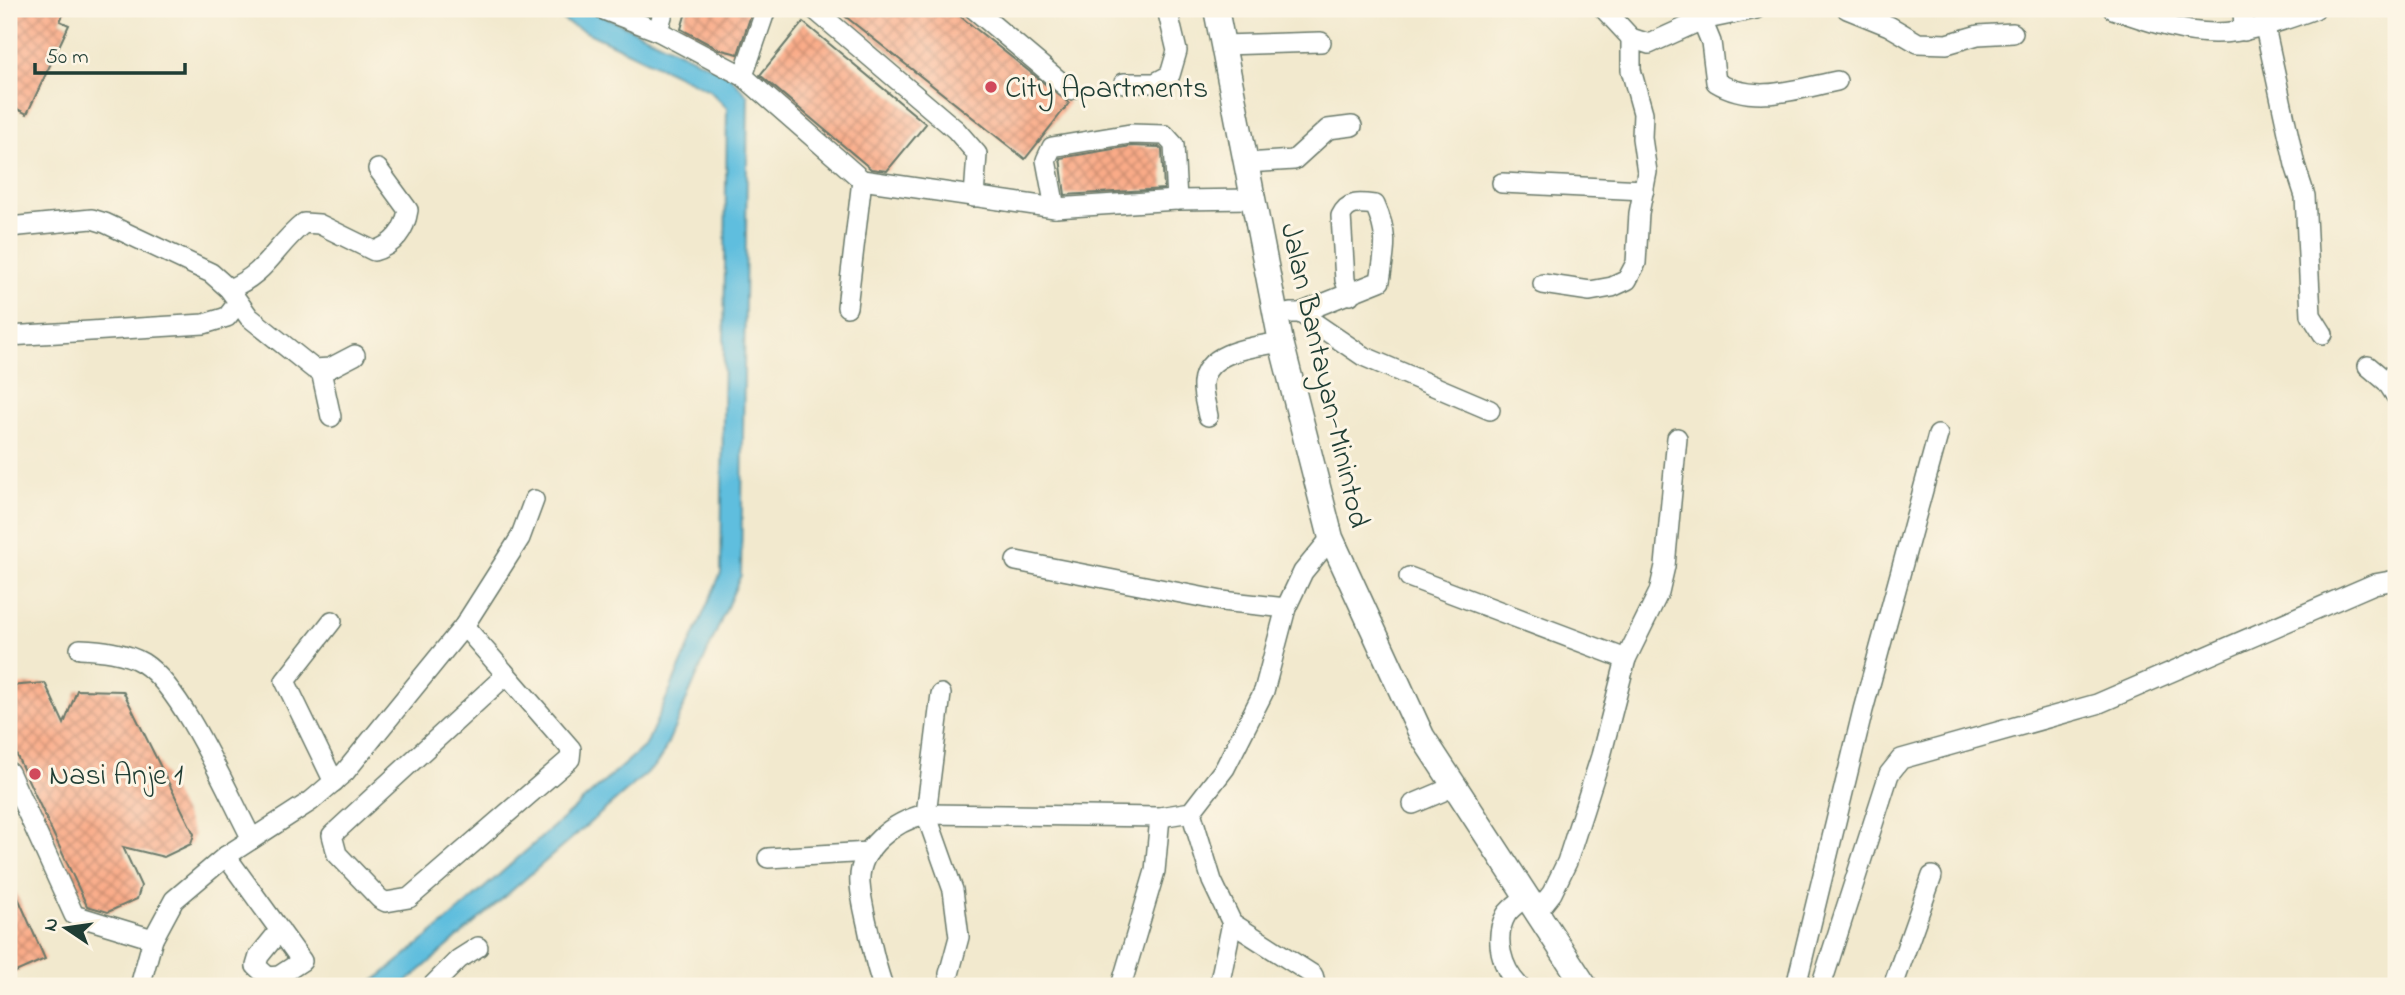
<svg xmlns="http://www.w3.org/2000/svg" width="2405" height="995" viewBox="0 0 2405 995" font-family="'Indie Flower',sans-serif">
<style>
.water{fill:#5fbede;stroke:#3f7e89;stroke-width:2}
.building{fill:url(#building-cross-hatch)}
.lines{fill:none;stroke-linecap:round;stroke-linejoin:round}
.minor-casing{stroke:#69796a;stroke-width:22}
.major-casing{stroke:#69796a;stroke-width:27}
.minor{stroke:#fff;stroke-width:19}
.major{stroke:#fff;stroke-width:24}
.poi-dot{fill:#d1495b;stroke:#fcf5e5;stroke-width:2.5}
.labels{text-anchor:middle;stroke-width:6;stroke-linejoin:round;paint-order:stroke}
.poi-label{font-size:30px;fill:#1f3d34;stroke:#fcf5e5;text-anchor:start}
.street-label{font-size:30px;fill:#1f3d34;stroke:#fcf5e5}
</style>
<defs>
<pattern id="building-cross-hatch" width="8" height="8" patternUnits="userSpaceOnUse" patternTransform="scale(1.75)"><rect width="8" height="8" fill="#faab88"/><path d="M0 0l8 8M0 8l8-8" fill="none" stroke="#ca8c70"/></pattern>
</defs>
<rect width="100%" height="100%" fill="#fcf5e5"/>
<filter id="ink" filterUnits="userSpaceOnUse"><feTurbulence type="fractalNoise" baseFrequency=".0143" numOctaves="2"/><feDisplacementMap in="SourceGraphic" scale="14" xChannelSelector="R" yChannelSelector="G"/><feConvolveMatrix kernelMatrix="1 2 1 2 8 2 1 2 1" color-interpolation-filters="sRGB"/></filter>
<filter id="wash" filterUnits="userSpaceOnUse"><feTurbulence type="fractalNoise" baseFrequency=".00686" numOctaves="4" result="noise"/><feDisplacementMap in="SourceGraphic" scale="28" xChannelSelector="R" yChannelSelector="G"/><feGaussianBlur stdDeviation="1.57" result="paint"/><feColorMatrix in="noise" values="0 0 0 0 0 0 0 0 0 0 0 0 0 0 0 0 0 1.4 0 .05"/><feComposite in="paint" operator="in"/></filter>
<g filter="url(#wash)">
<rect width="100%" height="100%" fill="#f2e9ce"/>
<!-- water -->
<path class="water" d="M 552,9 L 589,9 L 729,75 L 748,96 L 741,575 L 663,754 L 655,766 L 402,986 L 368,986 L 440,927 L 646,745 L 721,573 L 727,108 L 709,90 L 567,23 Z"/>
<g id="blocks">
<!-- building -->
<g class="building">
<path d="M 9,9 L 66,9 L 60,21 L 69,25 L 27,114 L 9,105 Z"/>
<path d="M 687,9 L 753,9 L 738,54 L 718,49 L 681,29 Z"/>
<path d="M 836,9 L 951,9 L 1069,103 L 1025,159 Z"/>
<path d="M 803,22 L 926,124 L 887,171 L 871,169 L 760,75 Z"/>
<path d="M 1131,146 L 1159,147 L 1162,150 L 1164,189 L 1065,195 L 1060,158 Z"/>
<path d="M 45,683 L 64,724 L 77,690 L 123,691 L 194,834 L 191,844 L 164,857 L 123,847 L 141,886 L 137,899 L 108,912 L 87,906 L 9,739 L 9,686 Z"/>
<path d="M 9,877 L 45,959 L 9,975 Z"/>
</g>
</g>
</g>
<g filter="url(#ink)">
<use href="#blocks" fill-opacity="0" stroke="#69796a" stroke-width="2"/>
<g class="lines">
<defs>
<g id="minor">
<path d="M 601,9 L 658,31 L 743,76 L 862,180 L 1055,208 L 1177,200 L 1253,199"/>
<path d="M 814,9 L 956,130 L 977,154 L 974,197"/>
<path d="M 974,9 L 1070,90"/>
<path d="M 1604,9 L 1631,38 L 1649,44 L 1702,20 L 1756,9"/>
<path d="M 1847,9 L 1889,26 L 1918,43 L 1947,44 L 1978,35 L 2013,33"/>
<path d="M 2113,9 C 2202,40 2226,42 2315,9"/>
<path d="M 2243,9 L 2244,31"/>
<path d="M 1702,20 L 1711,42 L 1716,82 C 1754,105 1797,89 1837,81"/>
<path d="M 2265,27 L 2295,165 L 2305,196 L 2311,315 L 2323,334"/>
<path d="M 658,31 L 664,9"/>
<path d="M 1223,45 L 1321,42"/>
<path d="M 743,76 L 766,9"/>
<path d="M 1124,83 L 1155,83 L 1170,75 L 1177,51 L 1167,9"/>
<path d="M 1246,163 L 1294,160 L 1328,129 L 1352,126"/>
<path d="M 1502,183 L 1644,190"/>
<path d="M 1055,208 L 1046,160 L 1052,147 L 1130,134 L 1165,135 L 1174,145 L 1177,200"/>
<path d="M 9,227 L 92,219 L 105,223 L 211,273 L 229,289 L 249,317 L 314,369 L 330,368 L 355,355"/>
<path d="M 1543,284 L 1590,291 L 1612,287 L 1627,280 L 1636,263 L 1639,213 L 1647,172 L 1642,138 L 1643,113 L 1631,70 L 1631,38"/>
<path d="M 229,289 C 268,273 273,248 304,223 L 319,224 L 374,251 C 394,245 405,230 408,210 L 378,169"/>
<path d="M 847,307 L 862,180"/>
<path d="M 1290,313 L 1300,313 L 1363,356 L 1490,410"/>
<path d="M 1300,313 L 1380,281 C 1385,249 1389,236 1375,205 C 1360,203 1348,201 1341,216 L 1345,280 L 1350,295"/>
<path d="M 9,336 L 204,324 L 227,317 L 237,304"/>
<path d="M 2368,366 L 2387,382 L 2396,396"/>
<path d="M 321,371 L 331,417"/>
<path d="M 1208,416 C 1206,405 1202,393 1203,383 C 1206,350 1257,347 1281,342"/>
<path d="M 1016,561 L 1222,601 L 1286,608"/>
<path d="M 1409,577 L 1626,659"/>
<path d="M 332,621 L 285,681 L 334,782"/>
<path d="M 464,626 L 571,749 L 570,759 L 409,898 L 386,902 L 380,899 L 337,854 L 332,835 L 506,675"/>
<path d="M 80,649 C 100,650 125,652 143,663 C 183,688 228,794 252,839"/>
<path d="M 941,694 L 926,814 L 953,890 L 959,937 L 949,974"/>
<path d="M 9,772 L 74,915 L 153,939"/>
<path d="M 1413,804 L 1453,787"/>
<path d="M 1191,812 L 1212,881 L 1232,923 L 1313,975 L 1316,986"/>
<path d="M 226,856 L 302,961 L 279,976 L 268,977 L 256,966 L 259,956 L 280,930"/>
<path d="M 768,858 L 869,852"/>
<path d="M 1537,912 L 1552,893 L 1567,862 L 1601,756 L 1626,659 L 1659,592 L 1665,566 L 1677,438"/>
<path d="M 140,986 L 153,939 L 174,900 L 226,856 L 311,801 L 345,772 L 464,626 L 520,538 L 534,500"/>
<path d="M 432,986 L 459,959 L 478,947"/>
<path d="M 883,986 C 876,967 872,948 868,928 C 865,914 861,899 860,884 C 857,848 895,821 926,814 L 1160,817 L 1191,812 L 1225,768 L 1264,691 L 1286,608 L 1303,572 L 1331,538"/>
<path d="M 1121,986 L 1155,871 L 1160,817"/>
<path d="M 1219,986 L 1232,923"/>
<path d="M 1519,986 C 1502,969 1493,938 1506,915 C 1510,908 1521,901 1527,896"/>
<path d="M 1796,986 L 1863,710 L 1938,435"/>
<path d="M 1821,986 L 1889,774 L 1901,759 L 2097,704 L 2374,584 L 2396,580"/>
<path d="M 1893,986 L 1932,876"/>
</g>
<path id="major" d="M 1216,9 L 1281,342 L 1331,538 L 1422,736 L 1585,986"/>
</defs>
<!-- minor casing -->
<use href="#minor" class="minor-casing"/>
<!-- major casing -->
<use href="#major" class="major-casing"/>
<!-- minor -->
<use href="#minor" class="minor"/>
<!-- major -->
<use href="#major" class="major"/>
</g>
</g>
<!-- markers -->
<g class="poi-dot">
<circle cx="991" cy="87" r="7"/>
<circle cx="35" cy="774" r="7"/>
</g>
<g class="labels">
<!-- poi labels -->
<g class="poi-label">
<text x="1005" y="97">City Apartments</text>
<text x="49" y="784">Nasi Anje 1</text>
</g>
<!-- street labels -->
<g class="street-label">
<text transform="translate(1326 375) rotate(77)" y="10">Jalan Bantayan-Minintod</text>
</g>
</g>
<!-- margin -->
<rect width="2405" height="995" fill="none" stroke="#fcf5e5" stroke-width="35"/>
<!-- north arrow -->
<g transform="translate(66 928) rotate(283)" stroke="#fcf5e5" stroke-width="5" paint-order="stroke">
<path d="M0-5L12 26L0 18L-12 26Z" fill="#1f3d34"/>
<text y="-10" font-size="19" font-weight="bold" text-anchor="middle" fill="#1f3d34">N</text>
</g>
<!-- scale -->
<path d="M35 63v10h150v-10" fill="none" stroke="#1f3d34" stroke-width="3.5"/>
<text x="46" y="63" font-size="21" fill="#1f3d34" stroke="#fcf5e5" stroke-width="5" paint-order="stroke">50 m</text>
</svg>
